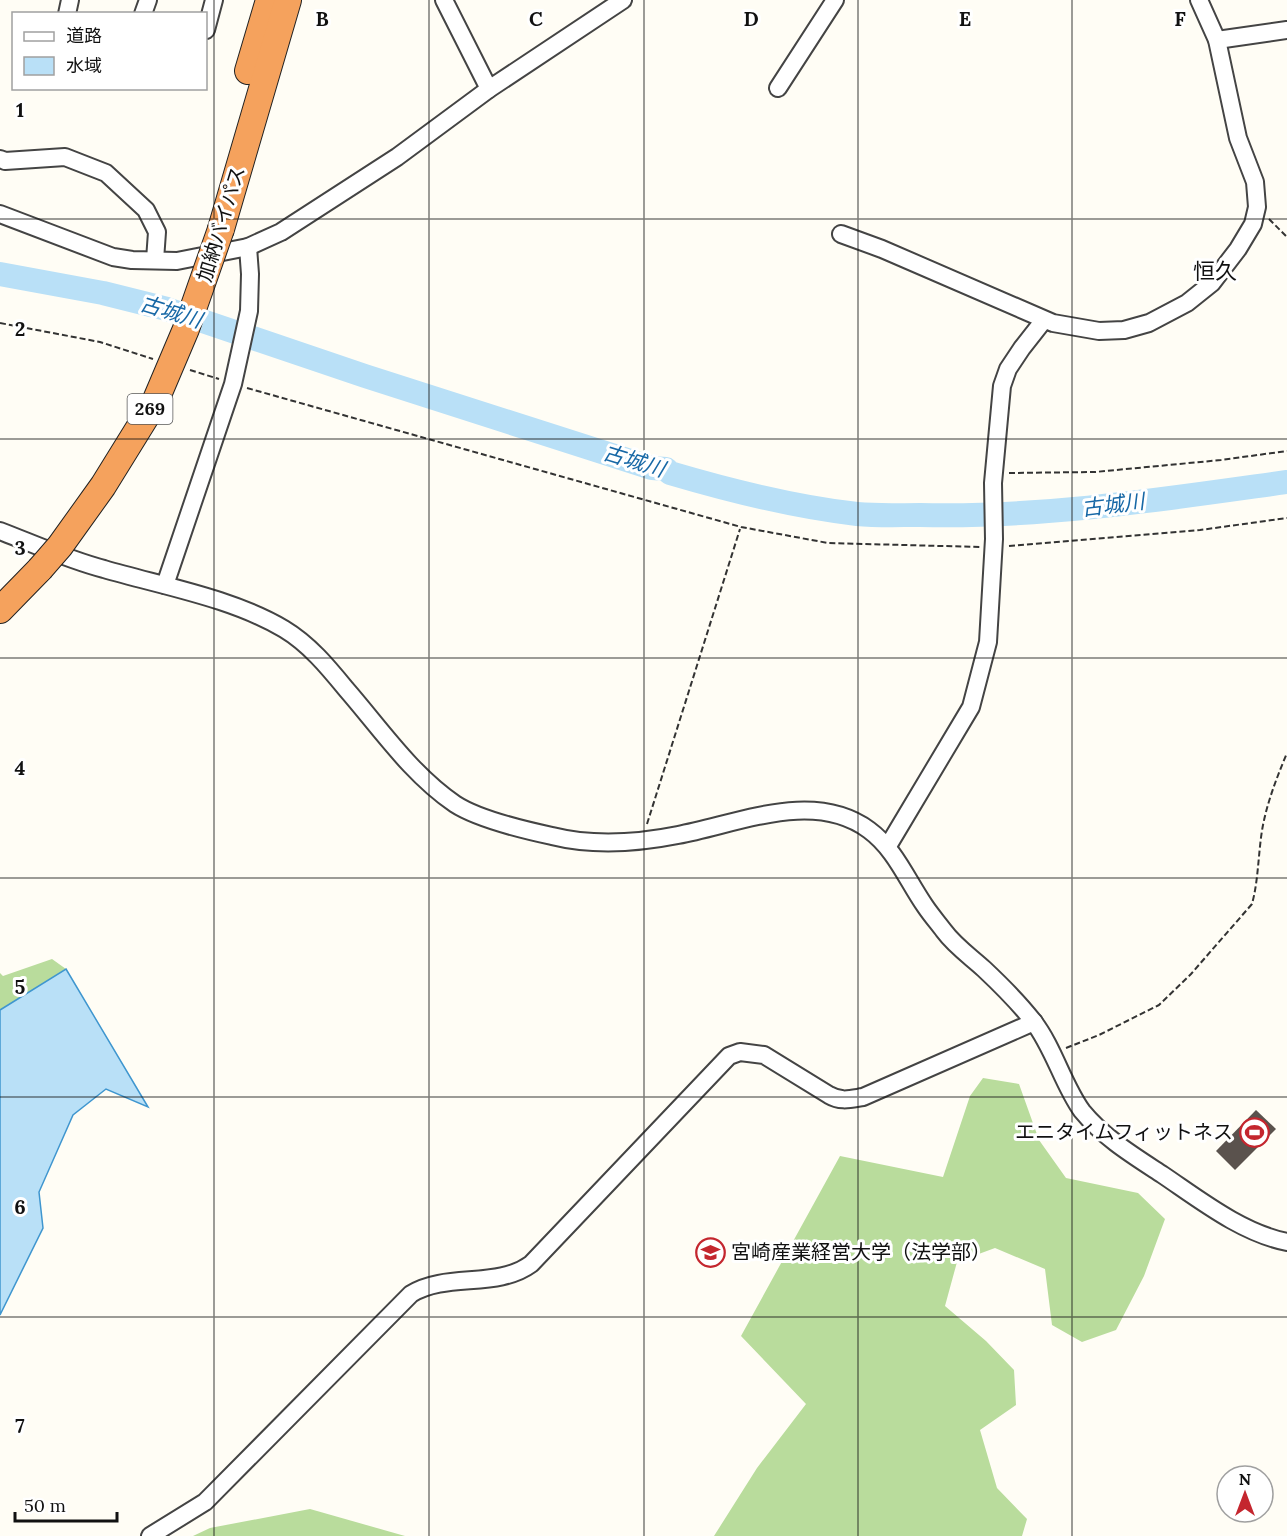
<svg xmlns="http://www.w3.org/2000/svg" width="1287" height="1536" viewBox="0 0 1287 1536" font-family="Lora,'Noto Sans JP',serif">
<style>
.forest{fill:#b9dc9c}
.water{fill:#b9e0f7;stroke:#3f96cf;stroke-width:1.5}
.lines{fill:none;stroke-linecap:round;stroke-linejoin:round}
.river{stroke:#b9e0f7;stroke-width:24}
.building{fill:#5a524d}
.minor-casing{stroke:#444;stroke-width:20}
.highway-casing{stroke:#222;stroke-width:28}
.path{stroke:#333;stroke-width:2;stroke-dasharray:6 3;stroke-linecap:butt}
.minor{stroke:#fff;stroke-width:16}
.highway{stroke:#f5a25d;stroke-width:26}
.highway-bridge-casing{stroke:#222;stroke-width:28;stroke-linecap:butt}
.highway-bridge{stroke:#f5a25d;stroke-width:26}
.grid{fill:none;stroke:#111;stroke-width:1.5;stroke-opacity:0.55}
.labels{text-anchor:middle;stroke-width:6;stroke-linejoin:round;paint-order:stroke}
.shield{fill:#fff;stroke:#585858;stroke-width:1.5}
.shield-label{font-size:18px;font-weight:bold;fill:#111}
.street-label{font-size:20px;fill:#111;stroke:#fff}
.poi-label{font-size:20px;fill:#111;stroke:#fff;text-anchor:end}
.water-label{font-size:21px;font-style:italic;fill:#1768a6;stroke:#fff}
.quarter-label{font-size:22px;fill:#111;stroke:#fff}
.grid-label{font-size:20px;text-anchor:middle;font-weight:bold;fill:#111;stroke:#fff;stroke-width:6;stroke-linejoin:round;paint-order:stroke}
</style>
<rect width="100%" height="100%" fill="#fffdf5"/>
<!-- forest -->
<g class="forest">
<path d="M 52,959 L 66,969 L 0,1010 L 0,973 L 3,976 Z"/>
<path d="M 983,1078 L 1019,1084 L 1039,1140 L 1066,1178 L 1138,1193 L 1165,1219 L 1144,1276 L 1116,1330 L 1082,1342 L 1052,1325 L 1045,1269 L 995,1248 L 957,1262 L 945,1306 L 986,1341 L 1014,1370 L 1016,1405 L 980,1430 L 997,1488 L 1027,1519 L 1022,1536 L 714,1536 L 757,1468 L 806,1404 L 741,1336 L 840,1156 L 943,1177 L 970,1096 Z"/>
<path d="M 310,1509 L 405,1536 L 193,1536 L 210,1528 Z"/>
</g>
<!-- water -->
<path class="water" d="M 66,969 L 148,1107 L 106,1089 L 73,1115 L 39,1192 L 43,1228 L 0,1315 L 0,1010 Z"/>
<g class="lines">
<!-- river -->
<path class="river" d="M 0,274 L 103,293 L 167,309 L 365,376 L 652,468 L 666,469 L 670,473 C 731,491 793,507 857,514 C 878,516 899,515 920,515 C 1044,518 1165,499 1287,482"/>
</g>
<!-- building -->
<path class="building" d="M 1256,1110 L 1276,1129 L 1235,1170 L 1216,1151 Z"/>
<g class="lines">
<defs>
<g id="minor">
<path d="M 444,0 L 489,89"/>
<path d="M 67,14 L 70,0"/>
<path d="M 143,14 L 148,0"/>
<path d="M 206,30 L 214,0"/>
<path d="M 1217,40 L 1287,30"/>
<path d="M 778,88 L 835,0"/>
<path d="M 0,159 L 5,161 L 65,157 L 106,173 L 146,210 L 157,232 L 155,260"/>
<path d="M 0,214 L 113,257 L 132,260 L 177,261 L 248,247 L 281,232 L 397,157 L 489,89 L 623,0"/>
<path d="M 841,234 L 882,249 L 1053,323 L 1099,331 L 1124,330 L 1149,323 L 1187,303 L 1212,283 L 1238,249 L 1253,224 L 1257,207 L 1255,182 L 1238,138 L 1217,40 L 1199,0"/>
<path d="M 0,531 C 34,544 69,560 104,569 C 162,586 232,598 284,629 C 309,644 328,667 346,689 C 380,728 411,774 455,804 C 478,819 524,830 552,836 C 592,846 638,843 678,835 C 738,824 813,789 869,830 C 895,849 907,880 925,906 C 931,915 938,923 944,931 C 955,946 971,957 984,969 C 1001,985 1019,1003 1033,1021 C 1054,1048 1063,1085 1082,1111 C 1104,1138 1134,1156 1163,1175 C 1200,1200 1242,1233 1287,1242"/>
<path d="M 165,585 L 233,384 L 249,311 L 250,274 L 248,247"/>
<path d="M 888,846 L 971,707 L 988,642 L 994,539 L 993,483 L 1002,386 L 1008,369 L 1022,348 L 1044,320"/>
<path d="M 150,1536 L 205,1502 L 411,1294 C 447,1272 497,1289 531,1264 L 729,1056 L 740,1052 L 764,1055 L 829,1095 C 841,1102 850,1099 863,1097 L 1034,1022"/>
</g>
<g id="highway">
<path d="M 248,71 L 269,0"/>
<path d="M 221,229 L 288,0"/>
<path d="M 0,610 L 40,569"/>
</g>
</defs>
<!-- minor casing -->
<use href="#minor" class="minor-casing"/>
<!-- highway casing -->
<use href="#highway" class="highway-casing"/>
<!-- path -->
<g class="path">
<path d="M 1269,219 L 1287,237"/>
<path d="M 0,323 L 100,342 L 153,359"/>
<path d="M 190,370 L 219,379"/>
<path d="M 247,388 L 741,527 L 828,543 L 980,547"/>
<path d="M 1009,473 L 1095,472 L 1221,460 L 1287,451"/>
<path d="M 1009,546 L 1200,530 L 1287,518"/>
<path d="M 647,824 L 740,529"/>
<path d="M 1066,1048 L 1099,1035 L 1159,1005 L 1191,974 L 1252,904 C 1259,878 1258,851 1263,825 C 1268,800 1277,777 1287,753"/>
</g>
<!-- minor -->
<use href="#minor" class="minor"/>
<!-- highway -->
<use href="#highway" class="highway"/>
<defs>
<path id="highway-bridge" d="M 40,569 L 60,546 L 103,486 L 155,402 L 186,329 L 221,229"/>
</defs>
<!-- highway-bridge casing -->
<use href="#highway-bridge" class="highway-bridge-casing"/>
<!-- highway-bridge -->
<use href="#highway-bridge" class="highway-bridge"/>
</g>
<!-- grid -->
<path class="grid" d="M 214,0 L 214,1536M 429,0 L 429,1536M 644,0 L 644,1536M 858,0 L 858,1536M 1072,0 L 1072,1536M 0,219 L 1287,219M 0,439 L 1287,439M 0,658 L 1287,658M 0,878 L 1287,878M 0,1097 L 1287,1097M 0,1317 L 1287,1317"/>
<!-- icons -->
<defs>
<symbol id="stadium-ring" viewBox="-11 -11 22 22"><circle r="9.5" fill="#fff" stroke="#c4262e" stroke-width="1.5"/><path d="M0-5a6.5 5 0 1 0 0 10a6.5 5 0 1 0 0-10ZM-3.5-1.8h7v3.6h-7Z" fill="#c4262e"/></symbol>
<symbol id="university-ring" viewBox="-11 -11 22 22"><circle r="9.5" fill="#fff" stroke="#c4262e" stroke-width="1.5"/><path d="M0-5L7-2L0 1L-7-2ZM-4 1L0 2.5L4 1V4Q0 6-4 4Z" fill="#c4262e"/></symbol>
</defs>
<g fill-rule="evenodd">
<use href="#stadium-ring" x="1238" y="1116" width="33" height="33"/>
<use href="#university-ring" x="694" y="1236" width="33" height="33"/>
</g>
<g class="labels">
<!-- shield labels -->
<rect class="shield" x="127.5" y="394" width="45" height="30" rx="4.5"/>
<g class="shield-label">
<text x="150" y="415">269</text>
</g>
<!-- street labels -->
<g class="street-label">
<text transform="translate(221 224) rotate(-73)" y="7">加納バイパス</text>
</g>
<!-- poi labels -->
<g class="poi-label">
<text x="1233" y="1139">エニタイムフィットネス</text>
<text x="731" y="1259" text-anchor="start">宮崎産業経営大学（法学部）</text>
</g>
<!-- water labels -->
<g class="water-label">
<text transform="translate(171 312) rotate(17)" y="7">古城川</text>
<text transform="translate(634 461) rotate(17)" y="7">古城川</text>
<text transform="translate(1113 505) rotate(-7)" y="7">古城川</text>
</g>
<!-- quarter labels -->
<g class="quarter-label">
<text x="1215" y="279">恒久</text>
</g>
</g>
<g class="grid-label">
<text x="322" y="26">B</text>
<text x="536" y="26">C</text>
<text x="751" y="26">D</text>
<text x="965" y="26">E</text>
<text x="1180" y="26">F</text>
<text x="20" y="117">1</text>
<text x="20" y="336">2</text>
<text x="20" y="555">3</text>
<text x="20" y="775">4</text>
<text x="20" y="994">5</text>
<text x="20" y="1214">6</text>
<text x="20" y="1433">7</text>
</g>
<!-- legend -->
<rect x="12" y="12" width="195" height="78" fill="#ffffff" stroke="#a0a0a0" stroke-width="1.5"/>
<rect x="24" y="32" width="30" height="9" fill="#ffffff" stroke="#a0a0a0" stroke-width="1.5"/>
<text x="66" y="42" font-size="18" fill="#111111">道路</text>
<rect x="24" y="57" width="30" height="18" fill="#b9e0f7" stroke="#a0a0a0" stroke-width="1.5"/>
<text x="66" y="72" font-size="18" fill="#111111">水域</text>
<!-- north arrow -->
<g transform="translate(1245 1494)"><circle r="28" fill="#ffffff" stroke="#a0a0a0" stroke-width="1.5"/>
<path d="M0-4.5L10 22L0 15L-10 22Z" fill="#c4262e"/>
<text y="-9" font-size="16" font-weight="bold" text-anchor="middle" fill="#111111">N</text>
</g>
<!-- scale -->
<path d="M15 1512v9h102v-9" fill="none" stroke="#111111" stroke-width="3"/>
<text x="24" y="1512" font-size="18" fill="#111111" stroke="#ffffff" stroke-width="4.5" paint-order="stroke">50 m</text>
</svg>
